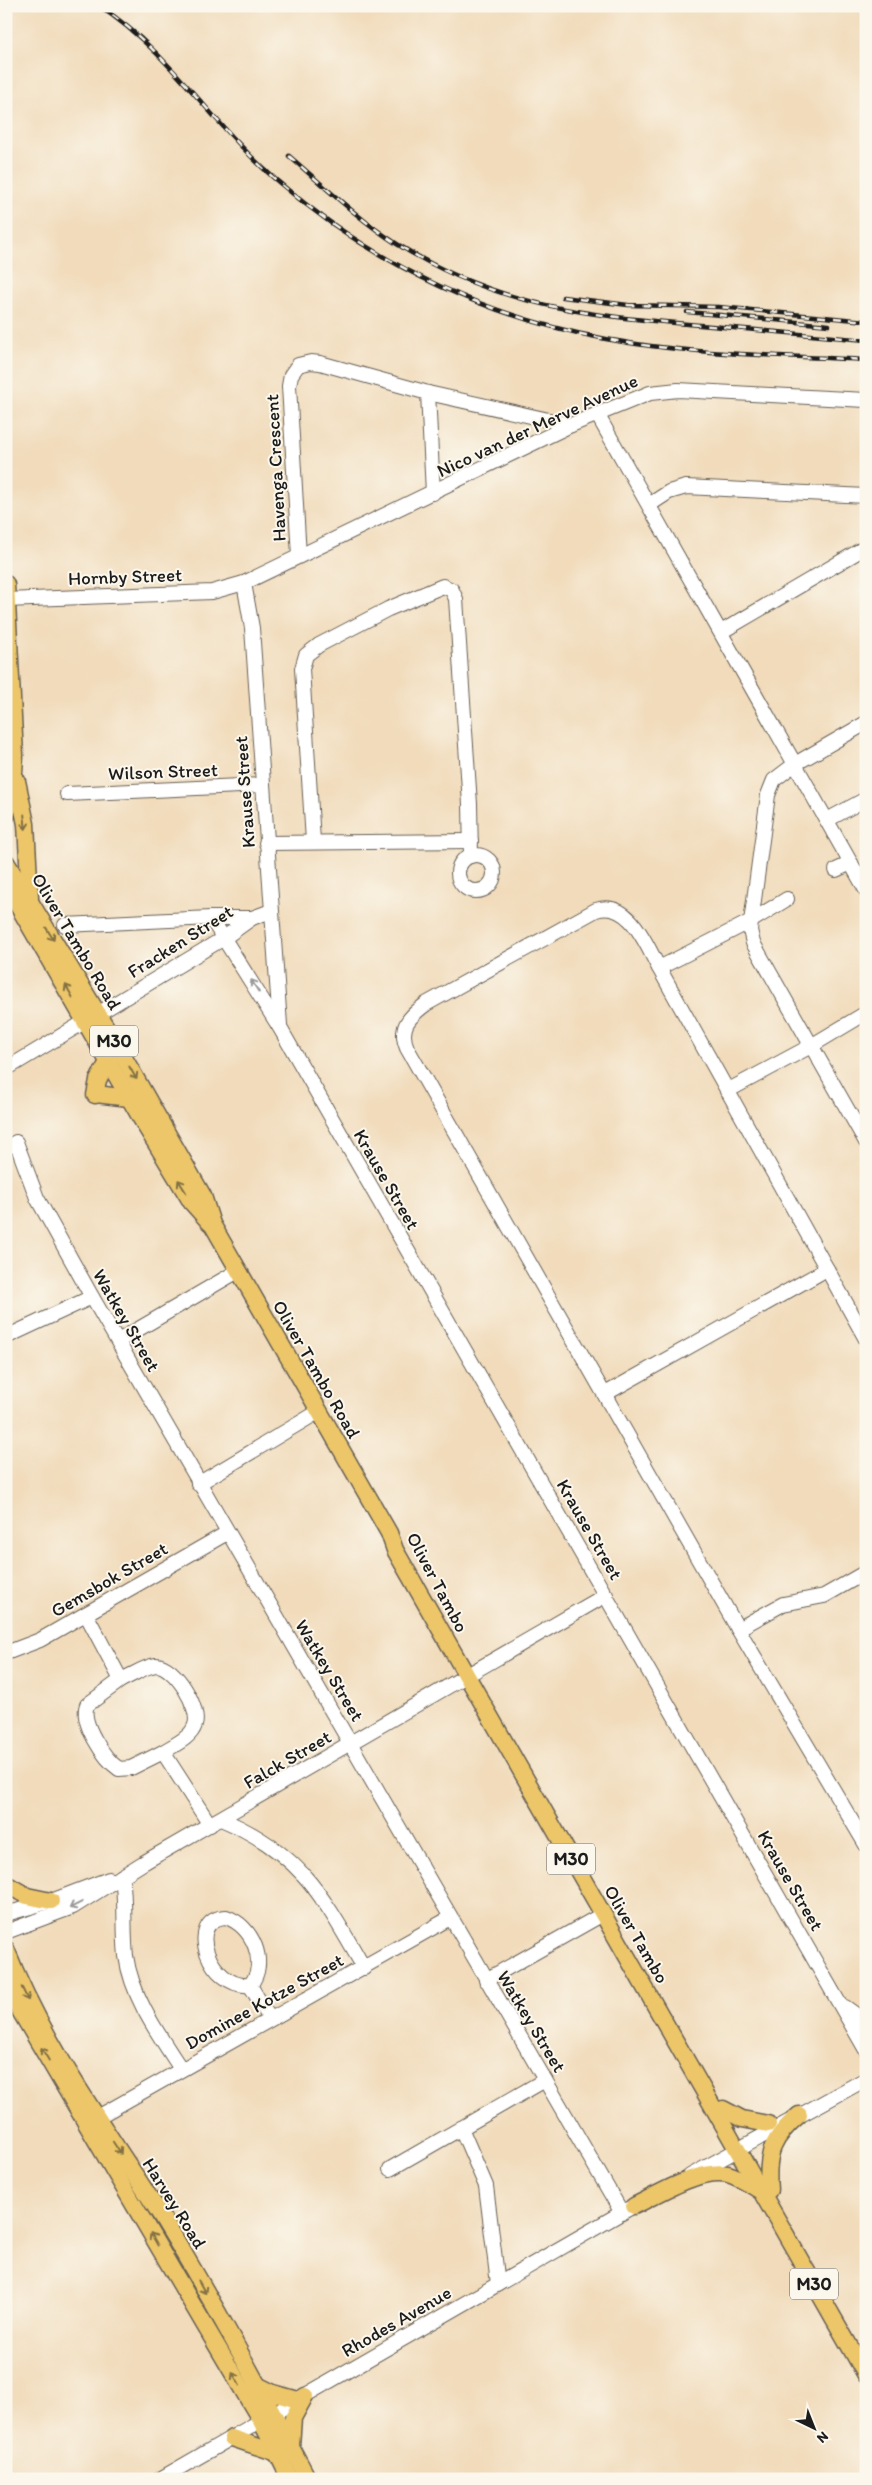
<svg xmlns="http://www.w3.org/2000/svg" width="872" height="2485" viewBox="0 0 872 2485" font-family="Itim,sans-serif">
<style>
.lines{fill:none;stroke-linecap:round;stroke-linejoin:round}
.minor-casing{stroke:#675f54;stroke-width:16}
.major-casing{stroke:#675f54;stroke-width:19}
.minor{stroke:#fff;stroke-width:14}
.major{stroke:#ecc669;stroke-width:16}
.rail-casing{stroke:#1c1c1c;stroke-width:4.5}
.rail{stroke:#fbf7ec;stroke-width:2.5;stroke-dasharray:8;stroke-linecap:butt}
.oneway{stroke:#847142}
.oneway2{stroke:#999}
.labels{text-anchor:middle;stroke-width:4;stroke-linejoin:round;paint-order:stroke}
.shield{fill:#fbf7ec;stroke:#5f5e5a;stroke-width:1}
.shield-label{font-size:18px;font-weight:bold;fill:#1c1c1c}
.street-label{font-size:19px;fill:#1c1c1c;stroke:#fbf7ec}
</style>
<rect width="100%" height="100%" fill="#fbf7ec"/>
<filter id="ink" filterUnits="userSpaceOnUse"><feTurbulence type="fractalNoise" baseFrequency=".02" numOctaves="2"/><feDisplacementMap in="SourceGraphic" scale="10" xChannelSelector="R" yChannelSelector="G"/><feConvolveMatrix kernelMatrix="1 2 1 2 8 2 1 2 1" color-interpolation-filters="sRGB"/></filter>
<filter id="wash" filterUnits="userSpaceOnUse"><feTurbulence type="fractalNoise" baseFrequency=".0096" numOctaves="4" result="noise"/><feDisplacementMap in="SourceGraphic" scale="20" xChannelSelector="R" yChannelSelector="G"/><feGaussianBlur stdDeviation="1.12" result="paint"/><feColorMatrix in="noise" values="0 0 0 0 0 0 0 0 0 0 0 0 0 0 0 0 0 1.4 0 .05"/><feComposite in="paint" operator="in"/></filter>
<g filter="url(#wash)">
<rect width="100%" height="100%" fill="#f1dbbb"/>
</g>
<g filter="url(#ink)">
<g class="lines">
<defs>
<g id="minor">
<path d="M 428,393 L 571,425"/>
<path d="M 597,414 L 866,890"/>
<path d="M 649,505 L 669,492 L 686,487 L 866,496"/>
<path d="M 299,556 L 289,386 L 291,375 L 298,365 L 311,362 L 320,363 L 428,393 L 433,493"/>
<path d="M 244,583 L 252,628 L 280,1025"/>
<path d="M 6,600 L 212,592 L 244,583 L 571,425 L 650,393 L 678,390 L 866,400"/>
<path d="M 721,632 L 866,547"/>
<path d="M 866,723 L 795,764 L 774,780 L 768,795 L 750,930 L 753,943 L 866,1142"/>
<path d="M 67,794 L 262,785"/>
<path d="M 827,820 L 866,799"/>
<path d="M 313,841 L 302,669 L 306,655 L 319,645 L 388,609 L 443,586 L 452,590 L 456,599 L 470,804 L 471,856"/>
<path d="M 266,843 L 471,841"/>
<circle cx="476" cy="873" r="18"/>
<path d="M 836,870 L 851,863"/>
<path d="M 211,918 L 280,1028 L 866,2050"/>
<path d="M 65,925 L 211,918 L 252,918"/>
<path d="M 659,968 L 751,921 L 787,899"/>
<path d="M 6,1069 L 224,938 L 252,918 L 271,911"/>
<path d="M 727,1091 L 811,1046 L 866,1013"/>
<path d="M 6,1148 L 16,1142 L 37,1198 L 92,1297 L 622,2213"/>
<path d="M 6,1337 L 92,1297"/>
<path d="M 866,1339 L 659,968 C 646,945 630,899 596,910 L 426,1004 C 410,1016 398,1027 407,1048 L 738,1629 L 866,1845"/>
<path d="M 118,1341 L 238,1271"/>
<path d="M 605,1394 L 827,1269"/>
<path d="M 198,1484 L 318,1412"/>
<path d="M 86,1614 L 121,1680 C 131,1676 145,1666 156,1665 C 175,1665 201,1709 195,1725 C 191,1738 174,1745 163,1752 L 210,1825"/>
<path d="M 738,1629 L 783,1604 L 824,1596 L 866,1572"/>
<path d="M 6,1653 L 40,1640 L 227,1533"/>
<path d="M 121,1680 L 87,1705 C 80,1722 104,1759 119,1769 L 131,1768 L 163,1752"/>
<path d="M 221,1819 C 301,1853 322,1895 364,1968"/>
<path d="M 122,1876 C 126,1903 123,1930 126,1956 C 132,1998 159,2035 181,2069"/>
<path d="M 6,1914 L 51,1901 L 109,1879"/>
<path d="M 226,1917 C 252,1925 269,1963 250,1985 C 210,1989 184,1919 226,1917 Z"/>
<path d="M 6,1932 L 73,1907 L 143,1863 L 606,1595"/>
<path d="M 486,1980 L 603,1914"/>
<path d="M 250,1985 L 270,2019"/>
<path d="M 845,2007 L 866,2022"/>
<path d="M 89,2122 L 450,1918"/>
<path d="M 461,2128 L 486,2186 L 498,2284"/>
<path d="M 390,2169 L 545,2080"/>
<path d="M 690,2176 L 866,2079"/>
<path d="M 160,2479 L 630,2208"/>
</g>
<g id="major">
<path d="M 6,584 L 15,755 L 14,774 L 6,816"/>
<path d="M 17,781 L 26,824 L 30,898"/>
<path d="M 6,862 L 115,1042 L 203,1196 L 212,1224 L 389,1533 L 395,1550 L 866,2375"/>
<path d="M 6,885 L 146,1127 L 192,1203 L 210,1223"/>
<path d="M 96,1094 L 129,1098"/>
<path d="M 95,1095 L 98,1080 L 109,1060"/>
<path d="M 6,1884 L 27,1896 L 51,1901"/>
<path d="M 6,1949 C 44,2046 107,2130 162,2217 C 214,2302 261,2391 308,2479"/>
<path d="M 6,1987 L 261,2421 L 290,2479"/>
<path d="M 723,2109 L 742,2119 L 768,2124"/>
<path d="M 769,2190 C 766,2153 772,2138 799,2115"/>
<path d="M 634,2206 C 659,2194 700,2168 728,2174 C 739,2177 749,2184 759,2190"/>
<path d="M 257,2385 L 273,2393 L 298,2400"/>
<path d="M 232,2438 L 277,2453"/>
<path d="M 291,2446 L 293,2418 L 305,2396"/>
</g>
</defs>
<!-- minor casing -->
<use href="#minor" class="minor-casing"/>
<!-- major casing -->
<use href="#major" class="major-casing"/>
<!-- minor -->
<use href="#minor" class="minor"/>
<!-- major -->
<use href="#major" class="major"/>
<defs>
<g id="rail">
<path d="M 99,6 C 169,51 213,125 275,179 C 370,261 482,316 606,339 C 691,355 779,355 866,360"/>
<path d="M 289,156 C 324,186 358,219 397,244 C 495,306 588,316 700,325 C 755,330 811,335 866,340"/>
<path d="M 563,297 L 628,305 L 719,307 L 866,321"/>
<path d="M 687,312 L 829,325"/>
</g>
</defs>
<!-- rail casing -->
<use href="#rail" class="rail-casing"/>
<!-- rail -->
<use href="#rail" class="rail"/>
</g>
<!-- one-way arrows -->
<defs><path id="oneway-shaft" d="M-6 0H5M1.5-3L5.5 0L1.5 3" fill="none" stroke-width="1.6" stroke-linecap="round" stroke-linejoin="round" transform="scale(1.25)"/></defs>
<g class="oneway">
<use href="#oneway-shaft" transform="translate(25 822) rotate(84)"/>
<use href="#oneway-shaft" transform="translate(50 934) rotate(58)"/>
<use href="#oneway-shaft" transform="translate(69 991) rotate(-120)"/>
<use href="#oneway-shaft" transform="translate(133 1073) rotate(60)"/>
<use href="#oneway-shaft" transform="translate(182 1186) rotate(-122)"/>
<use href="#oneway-shaft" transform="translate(25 1994) rotate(64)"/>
<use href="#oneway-shaft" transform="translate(45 2054) rotate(-121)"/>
<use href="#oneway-shaft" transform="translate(117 2148) rotate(57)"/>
<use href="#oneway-shaft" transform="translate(154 2239) rotate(-120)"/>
<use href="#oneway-shaft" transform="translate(202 2287) rotate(61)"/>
<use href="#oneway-shaft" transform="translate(236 2379) rotate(-120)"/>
</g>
<g class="oneway2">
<use href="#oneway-shaft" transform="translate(255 986) rotate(-122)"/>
<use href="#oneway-shaft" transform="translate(76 1905) rotate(153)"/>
</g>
</g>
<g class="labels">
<!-- shield labels -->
<g class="shield">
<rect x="90" y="1025.5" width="48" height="31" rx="4"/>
<rect x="547" y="1843.5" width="48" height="31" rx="4"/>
<rect x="790" y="2268.5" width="48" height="31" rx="4"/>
</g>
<g class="shield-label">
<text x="114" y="1047">M30</text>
<text x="571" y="1865">M30</text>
<text x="814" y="2290">M30</text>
</g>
<!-- street labels -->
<g class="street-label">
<text transform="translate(537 425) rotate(-25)" y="7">Nico van der Merve Avenue</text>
<text transform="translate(275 468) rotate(-93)" y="7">Havenga Crescent</text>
<text transform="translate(125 576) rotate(-2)" y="7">Hornby Street</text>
<text transform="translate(163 771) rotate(-2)" y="7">Wilson Street</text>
<text transform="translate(244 792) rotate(-94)" y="7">Krause Street</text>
<text transform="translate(77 941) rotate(59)" y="7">Oliver Tambo Road</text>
<text transform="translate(180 941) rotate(-32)" y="7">Fracken Street</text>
<text transform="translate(387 1179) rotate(60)" y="7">Krause Street</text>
<text transform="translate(127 1320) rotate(60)" y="7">Watkey Street</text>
<text transform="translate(317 1369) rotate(60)" y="7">Oliver Tambo Road</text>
<text transform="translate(590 1529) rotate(60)" y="7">Krause Street</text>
<text transform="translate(109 1579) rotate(-30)" y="7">Gemsbok Street</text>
<text transform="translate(438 1582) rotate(62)" y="7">Oliver Tambo</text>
<text transform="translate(330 1670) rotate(59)" y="7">Watkey Street</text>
<text transform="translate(287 1759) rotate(-30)" y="7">Falck Street</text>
<text transform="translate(791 1880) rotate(60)" y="7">Krause Street</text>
<text transform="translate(637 1934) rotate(60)" y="7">Oliver Tambo</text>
<text transform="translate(264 2001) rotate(-29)" y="7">Dominee Kotze Street</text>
<text transform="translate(532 2021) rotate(59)" y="7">Watkey Street</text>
<text transform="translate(175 2203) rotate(58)" y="7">Harvey Road</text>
<text transform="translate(396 2321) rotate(-30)" y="7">Rhodes Avenue</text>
</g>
</g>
<!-- margin -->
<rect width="872" height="2485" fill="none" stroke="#fbf7ec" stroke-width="25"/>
<!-- north arrow -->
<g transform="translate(814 2428) rotate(137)" stroke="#fbf7ec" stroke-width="4" paint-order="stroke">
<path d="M0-4L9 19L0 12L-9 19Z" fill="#1c1c1c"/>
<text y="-8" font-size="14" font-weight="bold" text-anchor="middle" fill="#1c1c1c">N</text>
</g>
</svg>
